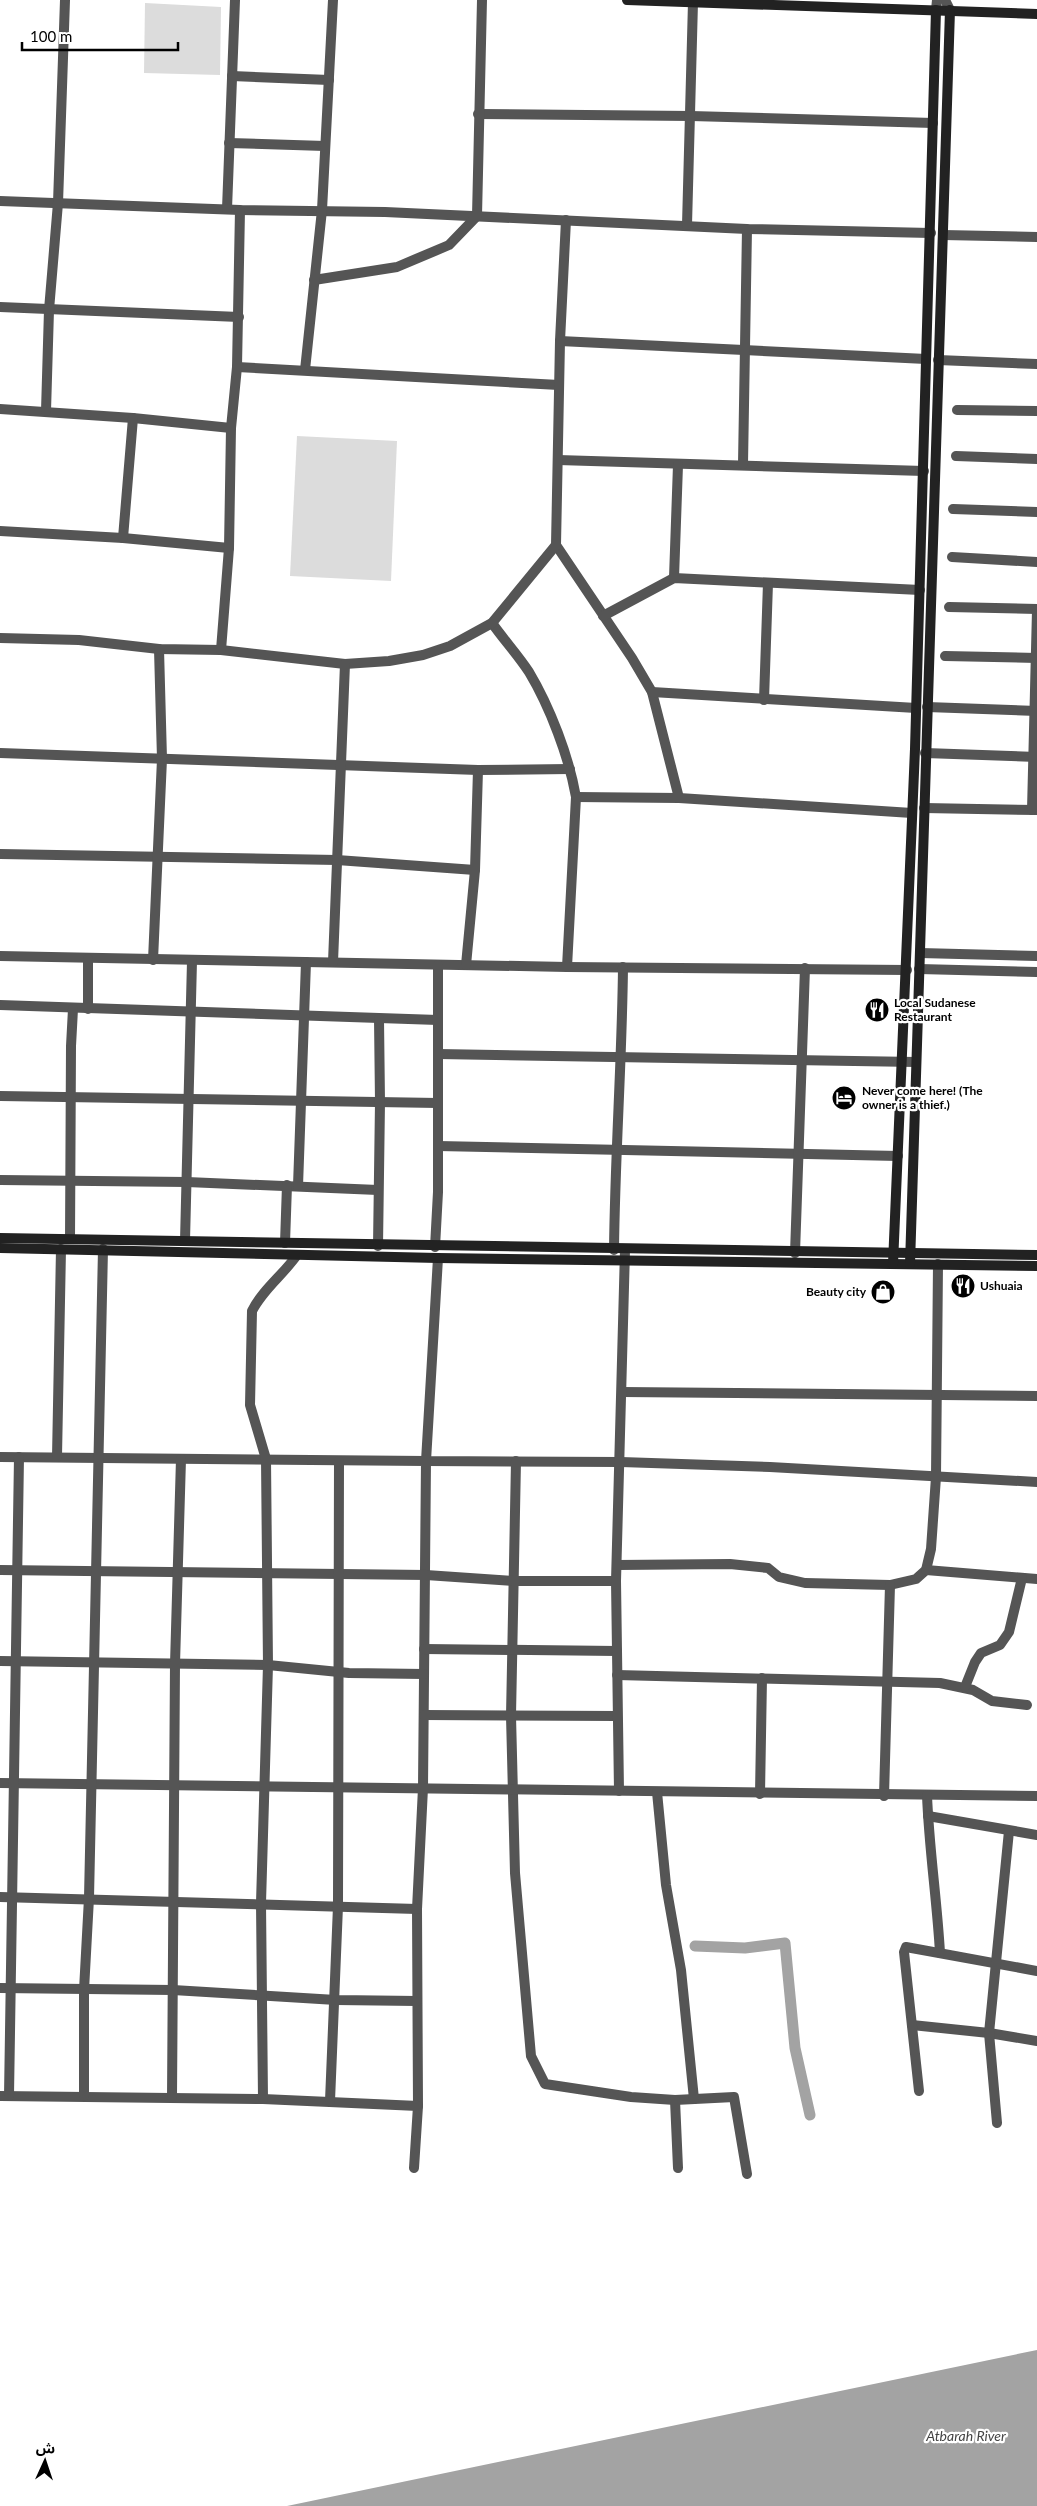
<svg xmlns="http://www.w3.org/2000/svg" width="1037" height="2506" viewBox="0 0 1037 2506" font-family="Lato,'Noto Sans Arabic',sans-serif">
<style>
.green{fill:#dcdcdc}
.water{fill:#a3a3a3}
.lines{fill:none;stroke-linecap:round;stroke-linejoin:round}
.canal{stroke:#a3a3a3;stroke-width:11}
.street{stroke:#555;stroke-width:10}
.secondary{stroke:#222;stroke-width:10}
.labels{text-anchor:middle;stroke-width:4.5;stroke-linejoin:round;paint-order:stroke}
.poi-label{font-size:12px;font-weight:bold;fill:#000;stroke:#fff;text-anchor:start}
.water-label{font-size:14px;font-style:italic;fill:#444;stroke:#fff}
</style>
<rect width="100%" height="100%" fill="#fff"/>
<!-- green -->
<g class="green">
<path d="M 145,3 L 221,7 L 220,75 L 144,73 Z"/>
<path d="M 297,436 L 397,441 L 391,581 L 290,576 Z"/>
</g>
<!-- water -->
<path class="water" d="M 1037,2350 L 1037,2506 L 287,2506 Z"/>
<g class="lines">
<!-- canal -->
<path class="canal" d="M 695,1946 L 745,1948 L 785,1943 L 795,2048 L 810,2115"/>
<!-- street -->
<g class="street">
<path d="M 945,0 L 950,10"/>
<path d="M 936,10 L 937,0"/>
<path d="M 232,76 L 329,80"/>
<path d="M 478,114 L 691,116 L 933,123"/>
<path d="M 229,143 L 325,146"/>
<path d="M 0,201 L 240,210 L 385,212 L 747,229 L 931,233"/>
<path d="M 227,209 L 235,0"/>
<path d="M 687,225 L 693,2"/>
<path d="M 943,235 L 1037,237"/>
<path d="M 314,280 L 397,267 L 449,245 L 477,216 L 482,0"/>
<path d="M 0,307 L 239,317"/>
<path d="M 560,341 L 926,359"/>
<path d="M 938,360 L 1037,364"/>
<path d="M 237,367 L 559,385"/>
<path d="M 305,370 L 322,210 L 333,0"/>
<path d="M 0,409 L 133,418 L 231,428"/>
<path d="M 957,410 L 1037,411"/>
<path d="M 46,411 L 49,310 L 58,203 L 65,0"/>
<path d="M 956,456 L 1037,459"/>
<path d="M 558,460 L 924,471"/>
<path d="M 743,464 L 747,229"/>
<path d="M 953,509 L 1037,512"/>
<path d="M 0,531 L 123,538 L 229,548"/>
<path d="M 123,538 L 133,418"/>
<path d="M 556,545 L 632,658 L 652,692 L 679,798"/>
<path d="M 952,557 L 1037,562"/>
<path d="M 674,578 L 678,465"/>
<path d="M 949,607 L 1037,609"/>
<path d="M 603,616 L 674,578 L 920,590"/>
<path d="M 492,623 C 504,640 518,655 529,672 C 550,707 569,757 576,797 L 567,967"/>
<path d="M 0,638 L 79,640 L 159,649 L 221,650 L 345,664 L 389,661 L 423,655 L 450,646 L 492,623 L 556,545 L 560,341 L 566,220"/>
<path d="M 221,650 L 229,548 L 231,428 L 237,367 L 240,210"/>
<path d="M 945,656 L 1037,658"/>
<path d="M 652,692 L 916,708"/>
<path d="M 764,700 L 768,583"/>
<path d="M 927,707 L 1037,711"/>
<path d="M 0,753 L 478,770 L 570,769"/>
<path d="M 925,753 L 1037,757"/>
<path d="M 576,797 L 679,798 L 912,813"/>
<path d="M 924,808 L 1037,810"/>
<path d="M 1032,810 L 1037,610"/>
<path d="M 0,854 L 337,860 L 475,870"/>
<path d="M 920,953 L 1037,956"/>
<path d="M 0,956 L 567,967 L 907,970"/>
<path d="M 153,960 L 162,759 L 159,649"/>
<path d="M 333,962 L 345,664"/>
<path d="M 466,965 L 475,870 L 478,770"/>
<path d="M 919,969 L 1037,972"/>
<path d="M 0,1005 L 438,1020"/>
<path d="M 88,1009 L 88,959"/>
<path d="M 438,1054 L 916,1062"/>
<path d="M 0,1096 L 438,1103"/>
<path d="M 438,1146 L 898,1156"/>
<path d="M 0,1180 L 187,1182 L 378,1190"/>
<path d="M 298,1186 L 306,962"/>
<path d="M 70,1239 L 71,1046 L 73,1009"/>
<path d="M 185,1241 L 192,961"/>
<path d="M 285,1243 L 287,1185"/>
<path d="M 378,1246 L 380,1102 L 379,1019"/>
<path d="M 435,1247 L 438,1192 L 438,965"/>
<path d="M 614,1250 C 615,1155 622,1061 623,967"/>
<path d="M 795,1253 L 805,968"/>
<path d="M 438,1258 L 426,1461 L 621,1462 L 770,1467 L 1037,1482"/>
<path d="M 622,1392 L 1037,1396"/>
<path d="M 0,1457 L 426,1461 L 423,1788 L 417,1909 L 418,2106 L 414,2168"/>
<path d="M 57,1457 L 61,1249"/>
<path d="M 516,1461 L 511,1716 L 515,1873 L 531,2056 L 545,2084 L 631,2097 L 675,2100 L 734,2097 L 747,2174"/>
<path d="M 617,1565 L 730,1564 L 768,1568 L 779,1577 L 805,1583 L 890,1585 L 916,1579 L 926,1570 L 931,1549 L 936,1477 L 938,1264"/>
<path d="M 0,1570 L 426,1575 L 513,1581 L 616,1581"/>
<path d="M 926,1570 L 1037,1579"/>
<path d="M 424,1649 L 617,1651"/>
<path d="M 0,1661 L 268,1665 L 349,1673 L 424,1674"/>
<path d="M 617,1675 L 940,1683 L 973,1690 L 992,1701 L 1027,1705"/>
<path d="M 965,1687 L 975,1662 L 981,1653 L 1000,1645 L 1009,1632 L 1022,1578"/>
<path d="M 424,1715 L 617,1716"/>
<path d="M 0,1783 L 1037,1796"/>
<path d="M 619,1791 L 616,1581 L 625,1250"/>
<path d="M 657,1792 L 666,1885 L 681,1970 L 694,2099"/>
<path d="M 760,1794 L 762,1678"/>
<path d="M 927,1795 C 929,1848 937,1900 940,1953"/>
<path d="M 884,1796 L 890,1585"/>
<path d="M 928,1816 L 1037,1835"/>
<path d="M 0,1897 L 417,1909"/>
<path d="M 0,1988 L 173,1990 L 336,2000 L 417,2001"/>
<path d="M 912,2025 L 989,2033 L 1037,2041"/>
<path d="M 919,2091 L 904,1952 L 906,1947 L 1037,1971"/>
<path d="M 0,2096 L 263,2099 L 418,2106"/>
<path d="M 9,2096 L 19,1457"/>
<path d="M 84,2096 L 84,1990 L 89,1898 L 103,1249"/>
<path d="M 172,2098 L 175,1664 L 181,1459"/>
<path d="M 263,2099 L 261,1903 L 268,1665 L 266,1459 L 250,1405 L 252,1311 C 263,1289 283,1275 297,1255"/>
<path d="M 675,2100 L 678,2168"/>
<path d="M 330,2101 L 338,1906 L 339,1461"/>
<path d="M 997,2123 L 989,2033 L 1009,1831"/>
</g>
<!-- secondary -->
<g class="secondary">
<path d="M 627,0 L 1037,14"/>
<path d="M 0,1238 L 1037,1255"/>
<path d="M 0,1248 L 438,1258 L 1037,1266"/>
<path d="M 893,1264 L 915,749 L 936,10"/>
<path d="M 910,1264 L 950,10"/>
</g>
</g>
<!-- icons -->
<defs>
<symbol id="restaurant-disc" viewBox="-11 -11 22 22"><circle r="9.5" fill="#000" stroke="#fff"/><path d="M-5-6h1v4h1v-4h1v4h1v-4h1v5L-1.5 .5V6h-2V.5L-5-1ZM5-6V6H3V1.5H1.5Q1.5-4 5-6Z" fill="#fff"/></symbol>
<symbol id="hotel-disc" viewBox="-11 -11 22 22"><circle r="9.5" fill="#000" stroke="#fff"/><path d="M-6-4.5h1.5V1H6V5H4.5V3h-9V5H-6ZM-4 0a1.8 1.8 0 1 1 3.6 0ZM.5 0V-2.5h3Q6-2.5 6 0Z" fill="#fff"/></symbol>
<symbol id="shop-disc" viewBox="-11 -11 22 22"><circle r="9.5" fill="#000" stroke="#fff"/><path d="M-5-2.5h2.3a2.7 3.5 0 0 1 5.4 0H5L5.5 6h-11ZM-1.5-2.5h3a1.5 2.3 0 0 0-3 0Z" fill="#fff"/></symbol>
</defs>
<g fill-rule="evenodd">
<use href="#restaurant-disc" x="863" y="996" width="28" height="28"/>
<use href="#hotel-disc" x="830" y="1084" width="28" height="28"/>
<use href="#restaurant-disc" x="949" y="1272" width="28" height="28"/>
<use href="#shop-disc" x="869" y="1278" width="28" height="28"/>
</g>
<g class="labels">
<!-- poi labels -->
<g class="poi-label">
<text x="894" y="1007">Local Sudanese<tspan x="894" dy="14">Restaurant</tspan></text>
<text x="862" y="1095">Never come here! (The<tspan x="862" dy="14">owner is a thief.)</tspan></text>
<text x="980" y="1290">Ushuaia</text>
<text x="866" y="1296" text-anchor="end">Beauty city</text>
</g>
<!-- water labels -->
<g class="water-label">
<text x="966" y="2441">Atbarah River</text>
</g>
</g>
<!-- north arrow -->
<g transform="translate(45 2461) rotate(3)" stroke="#ffffff" stroke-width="4" paint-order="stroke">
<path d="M0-4L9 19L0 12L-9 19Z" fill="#000000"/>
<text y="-8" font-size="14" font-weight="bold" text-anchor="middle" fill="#000000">ش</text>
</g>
<!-- scale -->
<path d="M22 42v8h156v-8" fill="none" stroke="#000000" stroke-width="2.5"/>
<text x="30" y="42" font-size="15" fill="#000000" stroke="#ffffff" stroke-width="4" paint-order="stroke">100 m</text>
</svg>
